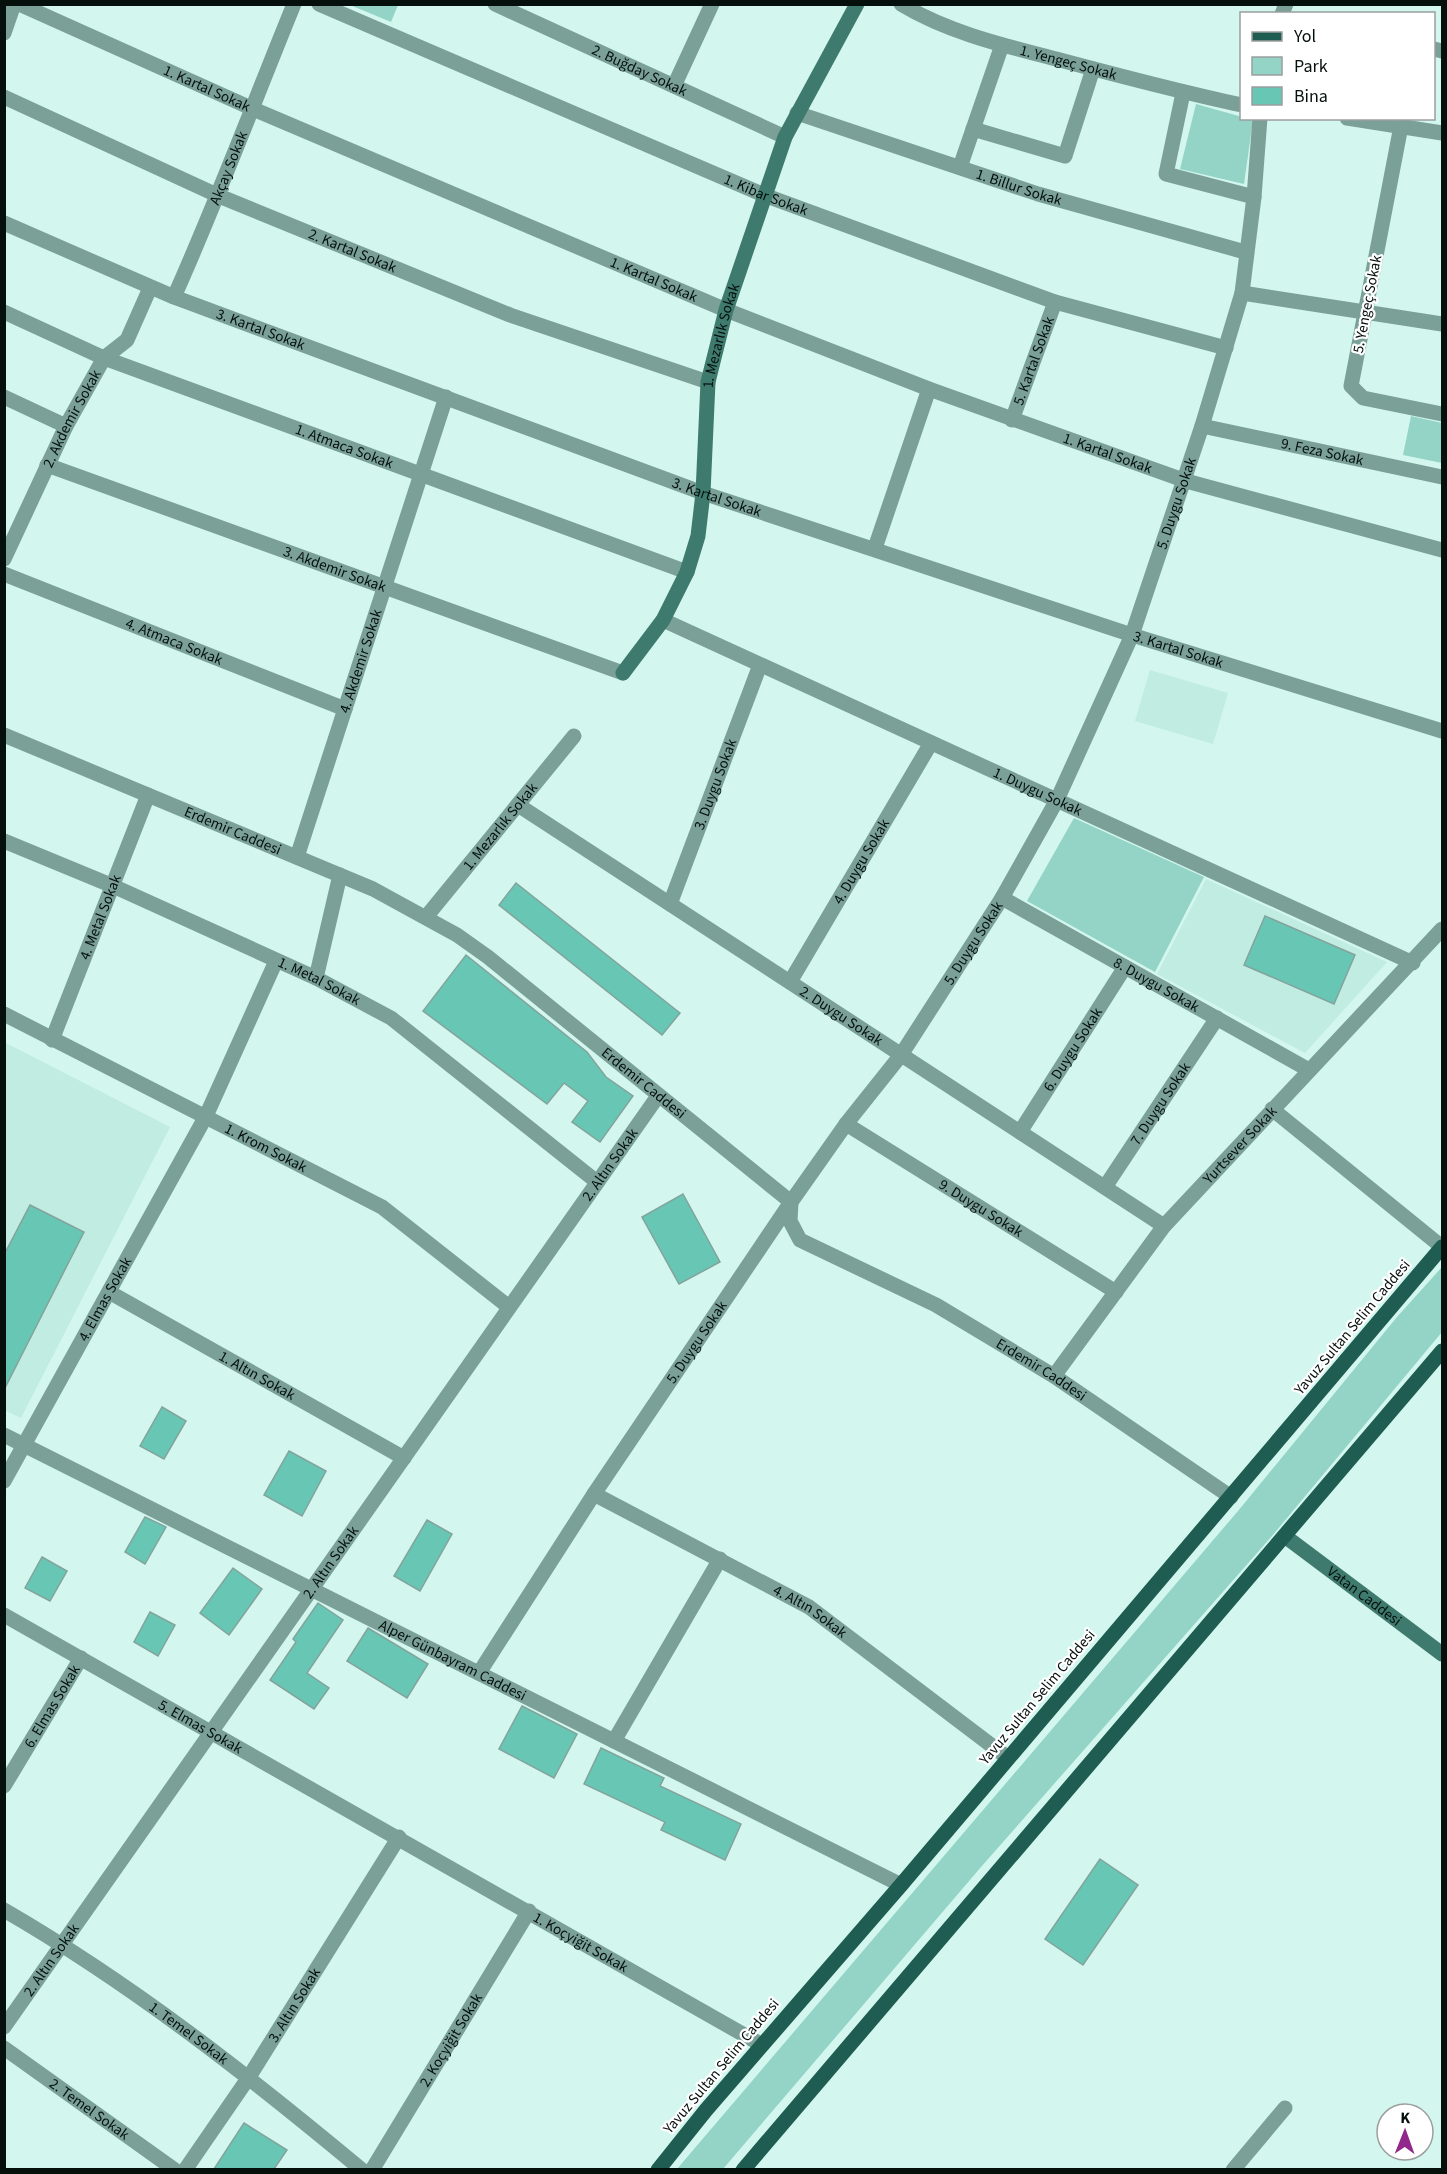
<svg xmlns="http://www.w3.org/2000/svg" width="1447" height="2174" viewBox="0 0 1447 2174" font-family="'Source Sans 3',sans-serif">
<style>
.built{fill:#c0ece2}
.green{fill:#93d4c7}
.building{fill:#67c7b4;stroke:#83a39c;stroke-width:1.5}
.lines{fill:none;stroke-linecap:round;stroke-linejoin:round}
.street{stroke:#7aa097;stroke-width:15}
.secondary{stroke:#3f7a6e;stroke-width:15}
.primary{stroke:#1f5c51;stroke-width:15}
.labels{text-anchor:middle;stroke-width:4.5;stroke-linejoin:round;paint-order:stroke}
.street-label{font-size:15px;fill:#05100d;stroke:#fff}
</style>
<rect width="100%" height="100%" fill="#d3f6ee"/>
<!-- built -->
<g class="built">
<path d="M 1150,670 L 1228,693 L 1213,744 L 1135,721 Z"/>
<path d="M 1206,879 L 1387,962 L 1305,1053 L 1157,974 Z"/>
<path d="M 4,1042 L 170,1127 L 21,1418 L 4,1410 Z"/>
</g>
<!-- green -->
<g class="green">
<path d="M 350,5 L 398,5 L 391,22 Z"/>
<path d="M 1196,104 L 1253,120 L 1244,184 L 1180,169 Z"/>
<path d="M 1411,416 L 1442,423 L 1442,463 L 1403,455 Z"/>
<path d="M 1074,818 L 1204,877 L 1155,972 L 1027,901 Z"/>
<path d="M 1442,1267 L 1442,1332 L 1272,1536 L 981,1867 L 723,2169 L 677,2169 L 1238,1511 L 1397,1317 Z"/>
</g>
<!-- building -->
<g class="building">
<path d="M 516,883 L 680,1013 L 662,1035 L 499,905 Z"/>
<path d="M 1265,916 L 1355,955 L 1334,1004 L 1244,965 Z"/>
<path d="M 466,955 L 587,1052 L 606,1077 L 633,1096 L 600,1142 L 572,1122 L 588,1101 L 564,1083 L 547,1104 L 423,1011 Z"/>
<path d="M 683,1194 L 720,1262 L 679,1284 L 642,1217 Z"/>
<path d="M 30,1205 L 84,1232 L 4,1390 L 4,1255 Z"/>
<path d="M 162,1407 L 186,1421 L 164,1459 L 140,1446 Z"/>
<path d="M 289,1451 L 326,1471 L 302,1516 L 264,1495 Z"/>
<path d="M 145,1517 L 166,1527 L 145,1564 L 125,1552 Z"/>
<path d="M 427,1520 L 452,1534 L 420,1591 L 394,1576 Z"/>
<path d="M 42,1557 L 67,1571 L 50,1601 L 25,1588 Z"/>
<path d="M 233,1568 L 262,1589 L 229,1635 L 200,1613 Z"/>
<path d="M 318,1603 L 343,1620 L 307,1673 L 329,1688 L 314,1709 L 270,1680 L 296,1642 L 293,1639 Z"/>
<path d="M 150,1612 L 175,1625 L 158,1656 L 134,1642 Z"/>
<path d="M 368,1628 L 428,1664 L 407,1698 L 347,1661 Z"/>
<path d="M 522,1706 L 577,1734 L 554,1778 L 499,1749 Z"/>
<path d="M 601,1748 L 664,1778 L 660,1786 L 741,1824 L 725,1860 L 661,1830 L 665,1822 L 584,1784 Z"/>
<path d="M 1100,1859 L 1138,1885 L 1083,1965 L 1045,1939 Z"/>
<path d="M 244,2123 L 287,2150 L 274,2169 L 214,2169 Z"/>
</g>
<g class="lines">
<!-- street -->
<g class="street">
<path id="s1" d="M 19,4 L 251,108 L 726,310 L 929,389 L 1186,481 L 1442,550"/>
<path id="s2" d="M 319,4 L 764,195 L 1055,302 L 1226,348"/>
<path id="s3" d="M 495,4 L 785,137"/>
<path id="s4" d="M 901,4 C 949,33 1006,46 1060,60 C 1120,76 1180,92 1242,105"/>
<path d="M 1282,14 L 1286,4"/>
<path d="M 4,33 L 14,4"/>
<path d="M 1434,49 L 1442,51"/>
<path d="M 674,86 L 712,4"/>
<path d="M 1183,93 L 1166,174 L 1254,197"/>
<path id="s5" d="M 4,97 L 219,196 L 510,315 L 708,382"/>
<path id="s6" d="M 797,113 L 1038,194 L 1245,252"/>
<path d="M 1347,118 L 1442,133"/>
<path d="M 1401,126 L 1351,386 L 1363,398 L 1442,414"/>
<path d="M 973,129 L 1065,156 L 1093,69"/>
<path d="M 960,167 L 1002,45"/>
<path id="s7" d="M 4,223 L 174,297 L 703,493 L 1132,635 L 1442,731"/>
<path d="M 1242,293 L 1442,324"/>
<path id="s8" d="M 174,297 C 217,201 254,102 294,4"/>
<path id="s9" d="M 4,312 L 104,358 L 687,572"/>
<path d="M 4,397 L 66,426"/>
<path id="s10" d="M 1012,420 L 1055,302"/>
<path id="s11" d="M 1202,426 L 1442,477"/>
<path id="s12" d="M 47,465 L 623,673"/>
<path d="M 875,548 L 929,389"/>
<path id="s13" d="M 4,559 L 66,426 L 104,358 L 127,340 L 150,288"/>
<path id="s14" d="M 4,574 L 345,709"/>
<path id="s15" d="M 663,620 L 1413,963"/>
<path id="s16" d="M 4,735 L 373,889 L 457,935 L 488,957 L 791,1202 L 790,1221 L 800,1240 L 936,1305 L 1054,1376 L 1231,1497"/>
<path id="s17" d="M 518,805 L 1164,1226"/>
<path id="s18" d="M 4,841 L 113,886 L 316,978 L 391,1018 L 597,1182"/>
<path id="s19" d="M 297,857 L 446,397"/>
<path id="s20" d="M 1002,898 L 1309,1070"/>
<path id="s21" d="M 670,904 L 760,665"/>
<path id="s22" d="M 426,917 L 574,736"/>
<path d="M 316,978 L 340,875"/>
<path id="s23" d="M 790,982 L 931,743"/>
<path id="s24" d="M 4,1014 L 382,1207 L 509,1307"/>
<path id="s25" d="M 52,1040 L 148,795"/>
<path d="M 1272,1109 L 1442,1247"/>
<path id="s26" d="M 846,1124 L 1116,1292"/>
<path id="s27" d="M 1020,1132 L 1125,967"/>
<path id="s28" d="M 1105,1187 L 1217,1018"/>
<path id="s29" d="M 109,1292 L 404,1458"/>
<path id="s30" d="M 1054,1376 L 1164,1226 L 1442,929"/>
<path id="s31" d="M 4,1435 L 901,1885"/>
<path id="s32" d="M 4,1481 L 206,1116 L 276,961"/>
<path id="s33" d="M 594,1494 L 809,1607 L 1008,1758"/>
<path id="s34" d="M 4,1615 L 762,2045"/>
<path id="s35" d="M 479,1673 L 594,1494 L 791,1202 L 846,1124 L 901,1055 L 1002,898 L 1057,800 L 1132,635 L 1202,426 L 1242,293 L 1254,197 L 1260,118"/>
<path d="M 614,1741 L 720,1559"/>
<path id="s36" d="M 4,1786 L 81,1658"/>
<path id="s37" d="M 4,1910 C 132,1984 249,2076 362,2170"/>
<path id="s38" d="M 4,2027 L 658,1096"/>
<path id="s39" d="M 4,2048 L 175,2170"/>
<path id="s40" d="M 185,2170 L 249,2077 L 399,1837"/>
<path id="s41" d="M 372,2170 L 529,1911"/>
<path d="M 1233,2170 L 1285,2108"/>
</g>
<!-- secondary -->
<g class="secondary">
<path id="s42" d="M 623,673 L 663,620 L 687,572 L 698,536 L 703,493 L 708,382 L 726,310 L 785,137 L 857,4"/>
<path id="s43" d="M 1286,1537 L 1442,1654"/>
</g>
<!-- primary -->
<g class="primary">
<path d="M 658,2170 L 706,2110 L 901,1885 L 1442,1247"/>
<path d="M 743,2170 L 1442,1351"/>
</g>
</g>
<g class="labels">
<!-- street labels -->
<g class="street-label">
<text dy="5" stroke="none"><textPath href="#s4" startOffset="178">1. Yengeç Sokak</textPath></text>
<text dy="5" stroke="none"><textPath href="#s3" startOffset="159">2. Buğday Sokak</textPath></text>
<text dy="5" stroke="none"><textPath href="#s1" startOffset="206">1. Kartal Sokak</textPath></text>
<text dy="5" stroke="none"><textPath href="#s8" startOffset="140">Akçay Sokak</textPath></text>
<text dy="5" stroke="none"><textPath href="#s6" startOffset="234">1. Billur Sokak</textPath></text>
<text dy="5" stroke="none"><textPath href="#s2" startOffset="486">1. Kibar Sokak</textPath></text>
<text dy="5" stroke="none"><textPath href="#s5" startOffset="381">2. Kartal Sokak</textPath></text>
<text dy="5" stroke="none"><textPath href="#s1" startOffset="692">1. Kartal Sokak</textPath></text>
<text transform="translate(1367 304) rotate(-79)" y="5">5. Yengeç Sokak</text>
<text dy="5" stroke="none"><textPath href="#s7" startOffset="278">3. Kartal Sokak</textPath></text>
<text dy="5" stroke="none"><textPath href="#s42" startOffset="360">1. Mezarlık Sokak</textPath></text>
<text dy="5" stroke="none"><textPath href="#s10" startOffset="63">5. Kartal Sokak</textPath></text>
<text dy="5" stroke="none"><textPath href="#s13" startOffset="156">2. Akdemir Sokak</textPath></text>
<text dy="5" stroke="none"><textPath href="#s9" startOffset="366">1. Atmaca Sokak</textPath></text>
<text dy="5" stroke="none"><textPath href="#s11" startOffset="123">9. Feza Sokak</textPath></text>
<text dy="5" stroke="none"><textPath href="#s1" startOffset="1178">1. Kartal Sokak</textPath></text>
<text dy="5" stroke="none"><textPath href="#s7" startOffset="764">3. Kartal Sokak</textPath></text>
<text dy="5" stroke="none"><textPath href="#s35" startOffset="1368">5. Duygu Sokak</textPath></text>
<text dy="5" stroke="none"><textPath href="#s12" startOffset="306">3. Akdemir Sokak</textPath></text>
<text dy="5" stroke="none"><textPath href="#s14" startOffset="183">4. Atmaca Sokak</textPath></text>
<text dy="5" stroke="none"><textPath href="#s7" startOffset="1250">3. Kartal Sokak</textPath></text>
<text dy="5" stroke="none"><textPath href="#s19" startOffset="206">4. Akdemir Sokak</textPath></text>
<text dy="5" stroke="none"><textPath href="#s21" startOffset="128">3. Duygu Sokak</textPath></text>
<text dy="5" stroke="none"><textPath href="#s15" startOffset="412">1. Duygu Sokak</textPath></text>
<text dy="5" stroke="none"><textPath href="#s22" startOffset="117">1. Mezarlık Sokak</textPath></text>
<text dy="5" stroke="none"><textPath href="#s16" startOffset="248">Erdemir Caddesi</textPath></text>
<text dy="5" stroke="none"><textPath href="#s23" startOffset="140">4. Duygu Sokak</textPath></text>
<text dy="5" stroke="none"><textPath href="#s25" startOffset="132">4. Metal Sokak</textPath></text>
<text dy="5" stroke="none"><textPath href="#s35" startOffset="882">5. Duygu Sokak</textPath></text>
<text dy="5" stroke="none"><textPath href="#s18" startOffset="345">1. Metal Sokak</textPath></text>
<text dy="5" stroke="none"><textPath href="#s20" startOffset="177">8. Duygu Sokak</textPath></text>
<text dy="5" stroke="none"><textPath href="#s17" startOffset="386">2. Duygu Sokak</textPath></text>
<text dy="5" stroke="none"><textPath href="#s27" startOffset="98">6. Duygu Sokak</textPath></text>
<text dy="5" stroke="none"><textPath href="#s16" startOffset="734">Erdemir Caddesi</textPath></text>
<text dy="5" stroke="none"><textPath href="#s28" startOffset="100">7. Duygu Sokak</textPath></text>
<text dy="5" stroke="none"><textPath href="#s30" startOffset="297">Yurtsever Sokak</textPath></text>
<text dy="5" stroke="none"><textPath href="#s24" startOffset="294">1. Krom Sokak</textPath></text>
<text dy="5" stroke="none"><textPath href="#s38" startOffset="1054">2. Altın Sokak</textPath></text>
<text dy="5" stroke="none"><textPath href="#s26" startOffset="159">9. Duygu Sokak</textPath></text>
<text dy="5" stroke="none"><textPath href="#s32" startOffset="208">4. Elmas Sokak</textPath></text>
<text transform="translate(1352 1327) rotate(-50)" y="5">Yavuz Sultan Selim Caddesi</text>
<text dy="5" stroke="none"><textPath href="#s35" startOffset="396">5. Duygu Sokak</textPath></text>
<text dy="5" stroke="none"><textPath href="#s16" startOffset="1238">Erdemir Caddesi</textPath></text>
<text dy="5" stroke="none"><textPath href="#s29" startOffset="170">1. Altın Sokak</textPath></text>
<text dy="5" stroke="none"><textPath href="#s38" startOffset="568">2. Altın Sokak</textPath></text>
<text dy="5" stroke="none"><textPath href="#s43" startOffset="98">Vatan Caddesi</textPath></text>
<text dy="5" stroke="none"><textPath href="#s33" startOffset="246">4. Altın Sokak</textPath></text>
<text dy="5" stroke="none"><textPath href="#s31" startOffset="502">Alper Günbayram Caddesi</textPath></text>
<text transform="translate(1037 1697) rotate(-50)" y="5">Yavuz Sultan Selim Caddesi</text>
<text dy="5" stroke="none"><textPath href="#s36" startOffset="93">6. Elmas Sokak</textPath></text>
<text dy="5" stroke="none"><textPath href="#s34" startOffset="226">5. Elmas Sokak</textPath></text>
<text dy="5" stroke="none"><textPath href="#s34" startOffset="663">1. Koçyiğit Sokak</textPath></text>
<text dy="5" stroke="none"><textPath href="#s38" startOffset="82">2. Altın Sokak</textPath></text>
<text dy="5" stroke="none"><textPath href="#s40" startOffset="198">3. Altın Sokak</textPath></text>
<text dy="5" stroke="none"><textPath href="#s37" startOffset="222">1. Temel Sokak</textPath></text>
<text dy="5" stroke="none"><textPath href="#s41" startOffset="152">2. Koçyiğit Sokak</textPath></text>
<text transform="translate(721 2066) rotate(-50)" y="5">Yavuz Sultan Selim Caddesi</text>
<text dy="5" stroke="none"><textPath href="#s39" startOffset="105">2. Temel Sokak</textPath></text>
</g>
</g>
<!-- border -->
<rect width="1447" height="2174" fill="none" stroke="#05100d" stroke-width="12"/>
<!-- legend -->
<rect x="1240" y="12" width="195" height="108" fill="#ffffff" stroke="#9b9f9e" stroke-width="1.5"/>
<rect x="1252" y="32" width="30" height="9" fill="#1f5c51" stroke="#9b9f9e" stroke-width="1.5"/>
<text x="1294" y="42" font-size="18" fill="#05100d">Yol</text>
<rect x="1252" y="57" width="30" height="18" fill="#93d4c7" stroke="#9b9f9e" stroke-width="1.5"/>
<text x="1294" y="72" font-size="18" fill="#05100d">Park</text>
<rect x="1252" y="87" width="30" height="18" fill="#67c7b4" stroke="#9b9f9e" stroke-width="1.5"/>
<text x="1294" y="102" font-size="18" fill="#05100d">Bina</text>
<!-- north arrow -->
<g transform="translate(1405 2132) rotate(1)"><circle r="28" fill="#ffffff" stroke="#9b9f9e" stroke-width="1.5"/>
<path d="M0-4.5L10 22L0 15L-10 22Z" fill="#91298d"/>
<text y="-9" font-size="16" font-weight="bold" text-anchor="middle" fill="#05100d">K</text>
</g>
</svg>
